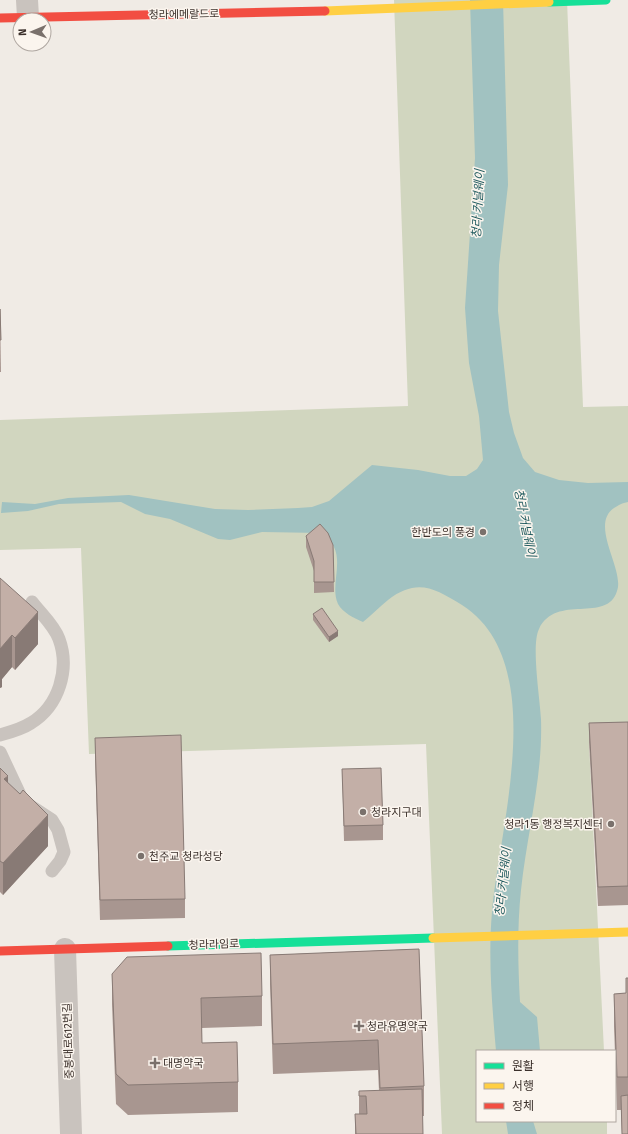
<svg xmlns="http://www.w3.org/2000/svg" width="628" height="1134" viewBox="0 0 628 1134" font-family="'Fira Sans','Noto Sans KR',sans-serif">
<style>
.green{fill:#d1d6bf}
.water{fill:#a1c2c1}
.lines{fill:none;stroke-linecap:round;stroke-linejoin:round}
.lane{stroke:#c9c3be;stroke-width:13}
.street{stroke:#c9c3be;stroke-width:22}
.fast{stroke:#16e098;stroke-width:9}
.slow{stroke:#ffcf43;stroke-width:9}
.jam{stroke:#f24e42;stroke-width:9}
.wall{fill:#a89690}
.shaded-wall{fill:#887a75}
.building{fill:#c3afa7;stroke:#887a75}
.poi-dot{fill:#7a716c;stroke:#fbf5ee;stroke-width:1.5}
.labels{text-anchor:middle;stroke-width:3;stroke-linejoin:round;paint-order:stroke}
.street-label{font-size:11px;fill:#3b302b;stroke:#fbf5ee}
.poi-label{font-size:11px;fill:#3b302b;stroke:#fbf5ee;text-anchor:start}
.water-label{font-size:12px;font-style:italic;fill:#1f5a5e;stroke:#fbf5ee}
</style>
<rect width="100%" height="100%" fill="#f0ebe5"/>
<!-- green -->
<path class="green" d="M 394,0 L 567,0 L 583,407 L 628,406 L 628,741 L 589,743 L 604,1051 L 477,1051 L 477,1121 L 607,1121 L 607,1134 L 442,1134 L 426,744 L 89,754 L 81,548 L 0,550 L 0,420 L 408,406 Z"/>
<!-- water -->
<g class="water">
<path d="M 470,0 L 503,0 L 508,185 L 499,265 L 498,311 L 509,412 L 514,433 L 523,458 L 535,472 L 559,480 L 588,483 L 628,482 L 628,502 C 622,503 619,505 614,508 C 589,525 625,570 617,591 C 607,624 556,593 539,629 C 531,645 540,698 541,719 C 543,777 527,833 521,890 C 517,928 518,965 520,1002 L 537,1017 L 540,1051 L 496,1051 C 492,1005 488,958 492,912 C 499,827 551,662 462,605 C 434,588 417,578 388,600 C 379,607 372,615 363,622 C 354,618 343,613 338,604 C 328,582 351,552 321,533 L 262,532 L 230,540 L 218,539 L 170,519 L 145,514 L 121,502 L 59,504 L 28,511 L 1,513 L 2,502 L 35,504 L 68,498 L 129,495 L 215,509 L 248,510 L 298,508 L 312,507 L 329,501 L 372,465 L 418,470 L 450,476 L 466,476 L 477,469 L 483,460 L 479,416 L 469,363 L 465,308 L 475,158 Z"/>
<path d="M 506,1121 L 533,1121 L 537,1134 L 508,1134 Z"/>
</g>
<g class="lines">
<!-- lane -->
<g class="lane">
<path d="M 0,735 C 11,732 22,729 31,723 C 59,706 70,669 59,639 C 54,625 41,614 32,602"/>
<path d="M 0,752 L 23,801 L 52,820 L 58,830 L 64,852 L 60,861 L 52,871"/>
</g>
<!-- street -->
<g class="street">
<path d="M 27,0 L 28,17"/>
<path d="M 65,949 L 71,1134"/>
</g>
<!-- fast -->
<g class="fast">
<path d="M 549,2 L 606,0"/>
<path d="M 168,946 L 433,938"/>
</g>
<!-- slow -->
<g class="slow">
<path d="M 325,11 L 549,2"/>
<path d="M 433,938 L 628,932"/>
</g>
<!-- jam -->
<g class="jam">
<path d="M 0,18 L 325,11"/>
<path d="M 0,951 L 168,946"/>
</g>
</g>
<!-- wall -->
<g class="wall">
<path d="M 0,309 L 1,372 L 0,372 Z"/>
<path d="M 306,536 L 333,545 L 334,592 L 314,593 L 314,571 L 306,547 Z"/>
<path d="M 0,578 L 38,644 L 15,670 L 12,667 L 2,679 L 2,687 L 0,688 Z"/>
<path d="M 313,614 L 338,636 L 329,642 L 313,620 Z"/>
<path d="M 628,722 L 628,905 L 598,906 L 589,742 L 589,723 Z"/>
<path d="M 95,738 L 185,899 L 185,918 L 100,920 L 95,757 Z"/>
<path d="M 0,768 L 8,783 L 48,846 L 3,895 L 0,892 Z"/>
<path d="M 342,769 L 383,825 L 383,840 L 344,841 Z"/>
<path d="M 419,949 L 424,1086 L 424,1116 L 422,1116 L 423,1134 L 355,1134 L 355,1114 L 359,1114 L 359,1091 L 379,1091 L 378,1070 L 273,1074 L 270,984 L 270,955 Z"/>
<path d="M 112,974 L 262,996 L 262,1026 L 202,1028 L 202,1043 L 238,1082 L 238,1112 L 128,1115 L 116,1104 L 112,1004 Z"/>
<path d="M 626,978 L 628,978 L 628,1134 L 622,1134 L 621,1110 L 617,1110 L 614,1026 L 614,994 L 626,993 Z"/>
</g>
<!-- shaded-wall -->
<g class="shaded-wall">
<path d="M 38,612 L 38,644 L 15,670 L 15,638 Z"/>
<path d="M 338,631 L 338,636 L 329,642 L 329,637 Z"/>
<path d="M 12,635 L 12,667 L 2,679 L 2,687 L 0,688 L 0,649 Z"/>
<path d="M 8,776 L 8,807 L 4,779 Z"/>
<path d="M 48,815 L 48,846 L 3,895 L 3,863 Z"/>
</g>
<!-- building -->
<g class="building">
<path d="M 0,309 L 1,340 L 0,340 Z"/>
<path d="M 320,524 L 328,533 L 333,545 L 334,582 L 314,582 L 314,561 L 306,536 Z"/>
<path d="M 0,578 L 38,612 L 15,638 L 12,635 L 0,649 Z"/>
<path d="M 322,608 L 338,631 L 329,637 L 313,614 Z"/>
<path d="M 628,722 L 628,886 L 598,887 L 589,723 Z"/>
<path d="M 181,735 L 185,899 L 100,900 L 95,738 Z"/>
<path d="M 0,768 L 8,776 L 4,779 L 20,794 L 23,790 L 48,815 L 3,863 L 0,861 Z"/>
<path d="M 381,768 L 383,825 L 344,826 L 342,769 Z"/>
<path d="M 419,949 L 424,1086 L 380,1088 L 378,1040 L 273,1044 L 270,955 Z"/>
<path d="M 261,953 L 262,996 L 201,998 L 202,1043 L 237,1042 L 238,1082 L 128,1085 L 116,1074 L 112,974 L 127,957 Z"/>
<path d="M 626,978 L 628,978 L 628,1077 L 617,1077 L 614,994 L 626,993 Z"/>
<path d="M 422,1089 L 423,1134 L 356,1134 L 355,1114 L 367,1114 L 366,1096 L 359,1096 L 359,1091 Z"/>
<path d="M 628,1095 L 628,1134 L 622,1134 L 621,1096 Z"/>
</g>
<!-- markers -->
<g class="poi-dot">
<circle cx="483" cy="532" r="4"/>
<circle cx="363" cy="812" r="4"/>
<circle cx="611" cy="824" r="4"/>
<circle cx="141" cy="856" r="4"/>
<path d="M357 1020h4v4h4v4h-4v4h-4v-4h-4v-4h4z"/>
<path d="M153 1057h4v4h4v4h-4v4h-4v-4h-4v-4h4z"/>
</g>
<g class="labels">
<!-- street labels -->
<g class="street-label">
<text transform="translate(184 14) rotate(-1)" y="4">청라에메랄드로</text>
<text transform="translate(214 944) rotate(-2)" y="4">청라라임로</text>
<text transform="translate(68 1041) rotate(-92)" y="4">중봉대로612번길</text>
</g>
<!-- poi labels -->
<g class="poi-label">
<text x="475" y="536" text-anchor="end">한반도의 풍경</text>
<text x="371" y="816">청라지구대</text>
<text x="603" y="828" text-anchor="end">청라1동 행정복지센터</text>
<text x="149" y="860">천주교 청라성당</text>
<text x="367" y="1030">청라유명약국</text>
<text x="163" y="1067">대명약국</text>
</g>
<!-- water labels -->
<g class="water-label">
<text transform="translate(478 204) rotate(-87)" y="4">청라 커널웨이</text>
<text transform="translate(525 523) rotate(79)" y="4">청라 커널웨이</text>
<text transform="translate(503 882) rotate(-84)" y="4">청라 커널웨이</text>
</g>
</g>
<!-- legend -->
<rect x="476" y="1050" width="140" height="72" fill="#fbf5ee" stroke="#aea6a0"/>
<rect x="484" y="1063" width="20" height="6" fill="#16e098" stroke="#aea6a0"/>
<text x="512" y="1070" font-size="12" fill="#3b302b">원활</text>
<rect x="484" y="1083" width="20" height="6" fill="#ffcf43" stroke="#aea6a0"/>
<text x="512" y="1090" font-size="12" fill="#3b302b">서행</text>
<rect x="484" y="1103" width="20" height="6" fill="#f24e42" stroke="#aea6a0"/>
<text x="512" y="1110" font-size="12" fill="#3b302b">정체</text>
<!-- north arrow -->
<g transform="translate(32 32) rotate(268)"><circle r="19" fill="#fbf5ee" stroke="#aea6a0"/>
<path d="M0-3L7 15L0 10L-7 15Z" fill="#7a716c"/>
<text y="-6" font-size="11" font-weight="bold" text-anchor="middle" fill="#3b302b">N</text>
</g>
</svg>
